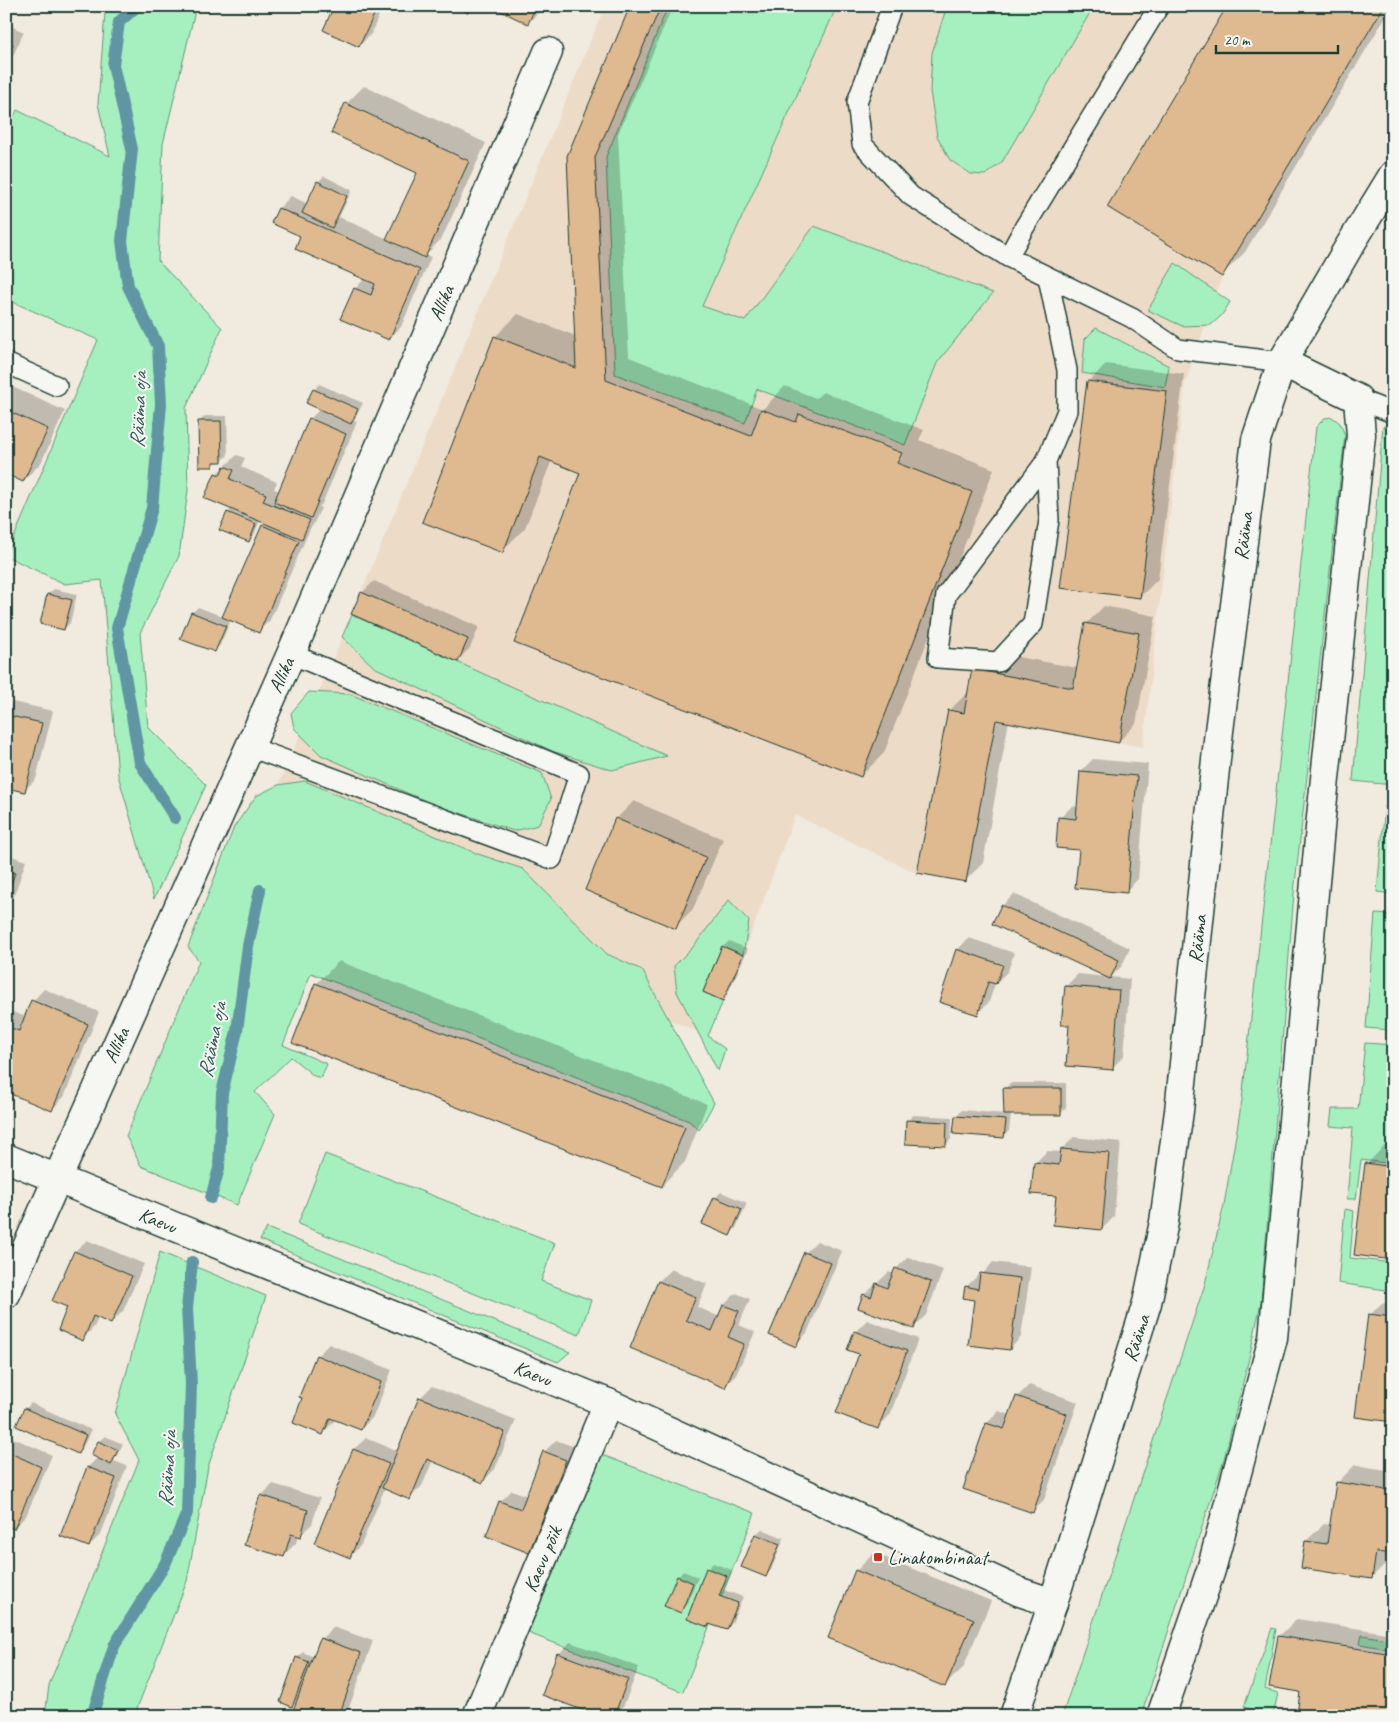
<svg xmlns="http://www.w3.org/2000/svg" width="1399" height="1722" viewBox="0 0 1399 1722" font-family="Caveat,sans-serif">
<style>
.built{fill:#ecdbc7}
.green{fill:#a6f0bf;stroke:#62967a}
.shadow{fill:#0003}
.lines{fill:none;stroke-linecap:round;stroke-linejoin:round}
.stream{stroke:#6095a3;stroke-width:12}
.building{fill:#dfb990;stroke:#1f3d34}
.service-casing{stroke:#1f3d34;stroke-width:22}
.minor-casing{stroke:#1f3d34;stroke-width:31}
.secondary-casing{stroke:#1f3d34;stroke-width:31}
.service{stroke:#f6f6f2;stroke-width:19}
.minor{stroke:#f6f6f2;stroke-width:28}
.secondary{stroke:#f6f6f2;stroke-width:28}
.poi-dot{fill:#c8321e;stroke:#f6f6f2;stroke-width:2}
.labels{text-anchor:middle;stroke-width:4;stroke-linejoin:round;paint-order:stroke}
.street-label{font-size:20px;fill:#1f3d34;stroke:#f6f6f2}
.poi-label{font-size:20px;fill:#1f3d34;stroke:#f6f6f2;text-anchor:start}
.water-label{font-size:21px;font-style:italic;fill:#355a59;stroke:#f6f6f2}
</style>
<rect width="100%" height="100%" fill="#f1eade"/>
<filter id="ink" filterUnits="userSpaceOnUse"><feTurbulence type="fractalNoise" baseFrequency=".02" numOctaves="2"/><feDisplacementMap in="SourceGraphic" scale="10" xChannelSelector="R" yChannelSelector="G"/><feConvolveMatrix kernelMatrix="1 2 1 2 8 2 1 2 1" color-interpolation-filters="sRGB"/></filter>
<g filter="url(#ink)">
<!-- built -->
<path class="built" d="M 605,6 L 1384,6 L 1222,277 L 1185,383 L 1143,747 L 996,720 L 966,882 L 917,873 L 795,815 L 743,955 L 708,1036 L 253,844 L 352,615 Z"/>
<!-- green -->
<g class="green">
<path d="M 108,6 L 192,6 L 194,15 L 163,144 L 158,261 L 222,328 L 186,408 L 188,490 L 179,556 L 140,633 L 148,727 L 206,785 L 154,899 L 118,775 L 102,580 L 65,584 L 6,556 L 98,340 L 6,299 L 6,134 L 17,110 L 110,156 L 98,104 L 105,13 Z"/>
<path d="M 668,6 L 837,6 L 702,306 L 745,321 L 814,226 L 993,293 L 937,363 L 905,445 L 757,389 L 745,423 L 615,374 L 606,157 Z"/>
<path d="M 947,6 L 1094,6 L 1002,162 L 985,175 L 971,174 L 950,160 L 937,136 L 930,91 L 932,53 Z"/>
<path d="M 1175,263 L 1230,302 L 1222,315 L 1211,325 L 1182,326 L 1148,310 Z"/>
<path d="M 1096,328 L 1169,366 L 1165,387 L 1082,373 L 1085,339 Z"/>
<path d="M 1332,417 L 1340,423 L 1345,435 L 1294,893 L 1261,1302 L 1251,1350 L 1224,1459 L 1141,1716 L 1062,1716 L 1205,1284 L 1224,1205 L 1242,1100 L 1316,427 L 1325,418 Z"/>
<path d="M 1383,426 L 1393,430 L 1393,785 L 1353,781 Z"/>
<path d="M 352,615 L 667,756 L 612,770 L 552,751 L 374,667 L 342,637 Z"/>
<path d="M 309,692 L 350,694 L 542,773 L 551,799 L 538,825 L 514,831 L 430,803 L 321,755 L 294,728 L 291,713 Z"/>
<path d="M 305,781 L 478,854 L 523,869 L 607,954 L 642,970 L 714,1103 L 699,1130 L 689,1121 L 311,973 L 283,1045 L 327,1064 L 321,1078 L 314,1076 L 291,1057 L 255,1092 L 275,1114 L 237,1205 L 141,1166 L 126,1136 L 199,961 L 188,947 L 234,827 L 256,796 L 278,785 Z"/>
<path d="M 1385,806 L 1393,807 L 1393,894 L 1377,892 Z"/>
<path d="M 729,900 L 749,921 L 743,955 L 722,946 L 703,992 L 723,1001 L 708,1036 L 725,1049 L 718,1071 L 677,992 L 674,966 L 693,947 Z"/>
<path d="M 1375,914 L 1393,915 L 1393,996 L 1391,1030 L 1366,1028 Z"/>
<path d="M 1365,1043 L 1393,1045 L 1393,1067 L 1388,1109 L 1393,1110 L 1393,1164 L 1361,1160 L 1356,1199 L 1347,1199 L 1353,1128 L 1330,1126 L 1332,1109 L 1358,1109 Z"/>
<path d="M 325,1154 L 555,1243 L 541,1281 L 591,1300 L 579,1335 L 298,1224 Z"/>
<path d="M 1345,1209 L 1354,1211 L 1350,1258 L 1393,1263 L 1393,1291 L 1338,1283 Z"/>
<path d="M 267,1228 L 570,1352 L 558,1362 L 260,1240 Z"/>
<path d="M 160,1252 L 266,1296 L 208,1467 L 187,1581 L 134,1716 L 45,1716 L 49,1685 L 139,1460 L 115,1414 Z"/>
<path d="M 602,1455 L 755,1513 L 683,1692 L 528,1633 Z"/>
<path d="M 1272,1628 L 1276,1629 L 1265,1689 L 1278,1693 L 1273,1716 L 1271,1716 L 1244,1707 Z"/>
<path d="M 1362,1635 L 1393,1640 L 1393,1650 L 1360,1644 Z"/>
</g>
<!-- shadow -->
<g class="shadow">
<path d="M 336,6 L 383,6 L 371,34 L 359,46 Z"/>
<path d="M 492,6 L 542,6 L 540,11 L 528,23 Z"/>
<path d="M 631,6 L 673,6 L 618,134 L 629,357 L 763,409 L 785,386 L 816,398 L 823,392 L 924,430 L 919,440 L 994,469 L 884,753 L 861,776 L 581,472 L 552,460 L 525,528 L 502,551 L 495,337 L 518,314 L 576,336 L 568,157 Z"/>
<path d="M 1229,6 L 1392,6 L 1245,252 L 1222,275 Z"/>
<path d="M 6,24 L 24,32 L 6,71 Z"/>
<path d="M 364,86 L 486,143 L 442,238 L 426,255 L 431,257 L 401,327 L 389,339 L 355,289 L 365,278 L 302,236 L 273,223 L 279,208 L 291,196 L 308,204 L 318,182 L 324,176 L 352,190 L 339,217 L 388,239 L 419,173 L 346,104 Z"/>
<path d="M 1106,364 L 1184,374 L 1158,579 L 1140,597 L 1088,382 Z"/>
<path d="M 6,384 L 65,411 L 41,463 L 23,481 L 6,473 Z"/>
<path d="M 319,384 L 363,403 L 354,420 L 357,422 L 322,504 L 319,507 L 321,508 L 313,525 L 310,529 L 270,620 L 258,632 L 231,620 L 220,645 L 214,651 L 192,613 L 198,607 L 224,617 L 263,526 L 267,523 L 260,520 L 254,535 L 249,541 L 228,513 L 232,508 L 216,474 L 237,455 L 245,458 L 241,467 L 277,482 L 274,489 L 280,491 L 310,419 L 320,409 L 314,390 Z"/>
<path d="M 205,416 L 227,416 L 228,455 L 222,461 L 218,461 L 213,466 L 199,422 Z"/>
<path d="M 374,581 L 479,627 L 470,648 L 458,660 L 362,593 Z"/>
<path d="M 54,589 L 77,594 L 70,623 L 64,629 L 48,594 Z"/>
<path d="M 1104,606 L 1156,616 L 1136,724 L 1118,742 L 1009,721 L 983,863 L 965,881 L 949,711 L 967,693 L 969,694 L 973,670 L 991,652 L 1078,668 L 1086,624 Z"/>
<path d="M 13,702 L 53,711 L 36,779 L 24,791 L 6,786 L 6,708 Z"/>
<path d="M 1093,759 L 1148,764 L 1138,879 L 1126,891 L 1081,849 L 1060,818 L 1072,806 L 1078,807 L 1081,771 Z"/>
<path d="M 634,801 L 723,839 L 693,909 L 675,927 L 616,819 Z"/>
<path d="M 6,854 L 26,861 L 6,919 Z"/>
<path d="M 1014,894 L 1130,948 L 1122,966 L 1111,977 L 1130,979 L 1124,1056 L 1112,1068 L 1070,1024 L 1066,986 L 1078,974 L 1107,977 L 1002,906 Z"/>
<path d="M 969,938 L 1014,953 L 1008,971 L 995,984 L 989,1002 L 977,1014 L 957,950 Z"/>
<path d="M 729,941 L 748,949 L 728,993 L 722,999 L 723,947 Z"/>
<path d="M 339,961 L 707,1104 L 685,1162 L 662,1185 L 316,984 Z"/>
<path d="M 44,989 L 99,1012 L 64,1097 L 52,1109 L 6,1056 L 6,1014 L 10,1011 L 26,1017 L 33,1001 Z"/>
<path d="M 1010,1083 L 1066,1083 L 1066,1108 L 1060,1114 L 1011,1114 L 1009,1131 L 1004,1136 L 956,1116 L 962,1110 L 1005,1114 L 1005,1089 Z"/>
<path d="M 913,1115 L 952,1117 L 951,1139 L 946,1145 L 908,1121 Z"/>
<path d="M 1074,1137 L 1121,1142 L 1114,1217 L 1102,1229 L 1057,1195 L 1035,1163 L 1047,1151 L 1062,1152 L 1062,1149 Z"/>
<path d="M 1384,1146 L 1393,1147 L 1393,1259 L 1367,1164 Z"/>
<path d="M 721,1192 L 747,1203 L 736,1228 L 730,1234 L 715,1198 Z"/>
<path d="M 6,1204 L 14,1207 L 6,1224 Z"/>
<path d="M 87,1240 L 144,1264 L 123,1311 L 111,1323 L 99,1317 L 94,1327 L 83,1339 L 69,1306 L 54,1300 L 75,1251 Z"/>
<path d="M 817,1241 L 842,1251 L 807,1333 L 795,1345 L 805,1253 Z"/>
<path d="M 908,1257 L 943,1270 L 926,1315 L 914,1327 L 864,1295 L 889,1272 L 894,1274 L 896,1269 Z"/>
<path d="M 993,1262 L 1031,1267 L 1021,1337 L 1010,1349 L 966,1287 L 978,1275 L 981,1276 Z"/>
<path d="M 671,1269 L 707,1284 L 697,1307 L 720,1317 L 724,1305 L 736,1293 L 750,1299 L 739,1325 L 755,1332 L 736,1375 L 724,1387 L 632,1347 L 659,1281 Z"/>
<path d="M 1382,1303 L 1393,1304 L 1393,1421 L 1370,1315 Z"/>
<path d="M 867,1320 L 918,1339 L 890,1415 L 878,1427 L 855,1332 Z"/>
<path d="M 329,1344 L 392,1370 L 373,1417 L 361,1429 L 336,1419 L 323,1433 L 317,1356 Z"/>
<path d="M 1029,1385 L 1078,1402 L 1044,1500 L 1032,1511 L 965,1488 L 987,1423 L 999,1411 L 1010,1415 L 1017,1397 Z"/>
<path d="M 432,1386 L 516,1420 L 495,1469 L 483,1481 L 433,1460 L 422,1486 L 410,1498 L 385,1488 L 361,1545 L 349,1557 L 315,1542 L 354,1449 L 366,1438 L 398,1451 L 420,1398 Z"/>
<path d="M 31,1403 L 91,1430 L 83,1447 L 77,1452 L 25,1409 Z"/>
<path d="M 9,1436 L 52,1455 L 26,1516 L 14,1528 L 6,1525 L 6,1439 Z"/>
<path d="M 105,1436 L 123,1444 L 114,1461 L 127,1466 L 101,1534 L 89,1546 L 62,1535 L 88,1467 L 98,1457 L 93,1454 L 99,1441 Z"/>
<path d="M 556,1440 L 577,1448 L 540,1540 L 528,1552 L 500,1502 L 512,1490 L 527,1496 L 544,1452 Z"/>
<path d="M 1355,1465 L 1393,1471 L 1393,1553 L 1390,1553 L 1389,1560 L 1371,1578 L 1306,1541 L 1324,1524 L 1331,1525 L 1337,1483 Z"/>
<path d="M 273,1484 L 320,1498 L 312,1524 L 300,1536 L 298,1535 L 296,1543 L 284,1555 L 261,1496 Z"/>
<path d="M 762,1529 L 784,1538 L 771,1570 L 766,1576 L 743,1566 L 756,1534 Z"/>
<path d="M 874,1553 L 991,1601 L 963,1668 L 945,1685 L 856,1571 Z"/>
<path d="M 713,1563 L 732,1570 L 724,1590 L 743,1597 L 732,1623 L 727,1629 L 711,1623 L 708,1626 L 689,1619 L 708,1569 Z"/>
<path d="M 683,1571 L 698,1577 L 686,1606 L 680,1612 L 678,1577 Z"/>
<path d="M 1297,1619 L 1393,1634 L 1393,1716 L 1302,1691 L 1279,1636 Z"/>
<path d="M 333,1627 L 373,1641 L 346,1716 L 293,1716 L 300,1697 L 292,1705 L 297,1658 L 303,1652 L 314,1657 L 321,1639 Z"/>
<path d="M 570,1642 L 639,1667 L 623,1707 L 615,1716 L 602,1716 L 559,1654 Z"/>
</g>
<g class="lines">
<!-- stream -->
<g class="stream">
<path d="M 137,6 L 119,22 L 113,65 L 132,149 L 122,241 L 128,286 L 158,346 L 161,404 L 152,508 L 117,628 L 140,763 L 175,818"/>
<path d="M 211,1198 L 219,1168 L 222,1093 L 237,1031 L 248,946 L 260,890"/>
<path d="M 92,1716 L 114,1646 L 165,1564 L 187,1513 L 191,1384 L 187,1308 L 192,1262"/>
</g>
</g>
<!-- building -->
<g class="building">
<path d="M 334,6 L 378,6 L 359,47 L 323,30 Z"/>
<path d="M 454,6 L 471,6 L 468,13 Z"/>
<path d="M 490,6 L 536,6 L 528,24 Z"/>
<path d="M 630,6 L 661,6 L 595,157 L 606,380 L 751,436 L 761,409 L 796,422 L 799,414 L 902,453 L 897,463 L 972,492 L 861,777 L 514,643 L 580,473 L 540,457 L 503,553 L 422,522 L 494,336 L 576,368 L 567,156 Z"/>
<path d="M 1227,6 L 1384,6 L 1222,277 L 1107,207 Z"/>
<path d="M 6,41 L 13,44 L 6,58 Z"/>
<path d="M 345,103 L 469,161 L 425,258 L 386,239 L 417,173 L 331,133 Z"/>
<path d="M 317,181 L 347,196 L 332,228 L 302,213 Z"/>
<path d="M 278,208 L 420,270 L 389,340 L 340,319 L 354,288 L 371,295 L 375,284 L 295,249 L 300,236 L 271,223 Z"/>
<path d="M 1087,381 L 1167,391 L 1140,598 L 1060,588 Z"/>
<path d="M 313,389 L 358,409 L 351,424 L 306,403 Z"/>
<path d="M 6,410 L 48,429 L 23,482 L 6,474 Z"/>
<path d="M 309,418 L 346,434 L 311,518 L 274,502 Z"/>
<path d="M 198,421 L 221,421 L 222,462 L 213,462 L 213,467 L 199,467 Z"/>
<path d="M 224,466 L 234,470 L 230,479 L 266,494 L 263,501 L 310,520 L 302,539 L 204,498 L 215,473 L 220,475 Z"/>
<path d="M 227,512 L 256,524 L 249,542 L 219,530 Z"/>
<path d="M 262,525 L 299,541 L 259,633 L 222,617 Z"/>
<path d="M 361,592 L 468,639 L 458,662 L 351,614 Z"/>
<path d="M 47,594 L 72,600 L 64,630 L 40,624 Z"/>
<path d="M 191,612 L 226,626 L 215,652 L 180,639 Z"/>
<path d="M 1085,623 L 1139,633 L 1119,743 L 996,720 L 966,882 L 917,873 L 948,710 L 964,713 L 972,669 L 1073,688 Z"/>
<path d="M 6,715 L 42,723 L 25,792 L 6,788 Z"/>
<path d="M 1080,771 L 1137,776 L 1127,893 L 1075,888 L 1079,850 L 1056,848 L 1058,817 L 1076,819 Z"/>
<path d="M 615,818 L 706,857 L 676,929 L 585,890 Z"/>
<path d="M 6,870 L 15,873 L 6,898 Z"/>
<path d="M 1001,905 L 1119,960 L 1110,979 L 992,924 Z"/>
<path d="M 722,946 L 743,955 L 723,1001 L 703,992 Z"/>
<path d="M 956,949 L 1003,965 L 996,984 L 988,982 L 978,1015 L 939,1002 Z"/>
<path d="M 315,983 L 685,1127 L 662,1187 L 292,1043 Z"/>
<path d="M 1065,986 L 1119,990 L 1113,1070 L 1066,1066 L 1069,1025 L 1061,1025 Z"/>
<path d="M 31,1000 L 88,1024 L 52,1111 L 6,1092 L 6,1026 L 19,1031 Z"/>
<path d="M 1003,1088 L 1061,1088 L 1061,1115 L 1004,1115 Z"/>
<path d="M 955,1116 L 1006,1120 L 1004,1138 L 953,1134 Z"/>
<path d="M 906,1120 L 947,1122 L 946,1146 L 905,1144 Z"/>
<path d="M 1061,1149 L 1109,1153 L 1102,1230 L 1053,1225 L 1056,1196 L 1031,1194 L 1034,1162 L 1059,1165 Z"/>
<path d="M 1365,1163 L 1393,1167 L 1393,1260 L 1354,1255 Z"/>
<path d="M 714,1197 L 742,1209 L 730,1236 L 702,1224 Z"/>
<path d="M 74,1251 L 132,1276 L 111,1324 L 93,1316 L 83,1341 L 58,1330 L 67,1307 L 52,1301 Z"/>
<path d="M 804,1252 L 831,1263 L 796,1347 L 769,1335 Z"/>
<path d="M 895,1268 L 931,1282 L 914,1329 L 858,1308 L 863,1294 L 871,1297 L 876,1283 L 887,1288 Z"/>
<path d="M 980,1273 L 1020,1278 L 1010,1350 L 968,1345 L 974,1300 L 963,1298 L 965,1286 L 978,1289 Z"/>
<path d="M 658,1281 L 696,1297 L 686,1320 L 712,1331 L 723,1305 L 739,1311 L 728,1337 L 744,1344 L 725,1388 L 630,1348 Z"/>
<path d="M 1368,1314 L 1393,1317 L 1393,1422 L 1355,1417 Z"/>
<path d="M 854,1331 L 907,1351 L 878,1429 L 836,1413 L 859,1354 L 847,1350 Z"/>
<path d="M 316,1355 L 381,1382 L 361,1430 L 330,1418 L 323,1435 L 293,1423 L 302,1398 L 299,1397 Z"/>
<path d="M 1016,1396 L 1067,1414 L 1033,1513 L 963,1489 L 986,1423 L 1004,1429 Z"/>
<path d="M 419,1397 L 505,1432 L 483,1483 L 427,1459 L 410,1500 L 382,1488 Z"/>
<path d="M 24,1408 L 86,1435 L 78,1454 L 16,1426 Z"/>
<path d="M 98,1441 L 118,1450 L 111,1465 L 91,1455 Z"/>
<path d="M 353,1449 L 389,1464 L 350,1558 L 314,1543 Z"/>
<path d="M 6,1451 L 41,1467 L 14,1529 L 6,1526 Z"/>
<path d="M 543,1451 L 566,1460 L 529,1553 L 486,1536 L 499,1501 L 521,1509 Z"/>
<path d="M 87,1467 L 116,1478 L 89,1547 L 60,1536 Z"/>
<path d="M 1336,1482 L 1393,1491 L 1393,1554 L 1376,1552 L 1372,1579 L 1301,1568 L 1305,1541 L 1327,1544 Z"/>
<path d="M 260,1495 L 308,1510 L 301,1537 L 291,1534 L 284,1557 L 244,1545 Z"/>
<path d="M 755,1534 L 780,1544 L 766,1577 L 741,1567 Z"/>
<path d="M 706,1568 L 727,1576 L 719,1596 L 738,1603 L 727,1630 L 709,1624 L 708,1627 L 687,1619 Z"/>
<path d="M 855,1570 L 974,1619 L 945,1687 L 828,1638 Z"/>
<path d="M 677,1576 L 693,1583 L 681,1613 L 664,1606 Z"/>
<path d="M 1278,1636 L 1393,1654 L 1393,1716 L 1311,1716 L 1297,1714 L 1300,1692 L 1269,1687 Z"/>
<path d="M 320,1638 L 361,1653 L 339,1716 L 291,1716 Z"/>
<path d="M 557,1653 L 628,1679 L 614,1716 L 598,1716 L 542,1695 Z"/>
<path d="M 296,1657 L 309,1662 L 292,1707 L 280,1702 Z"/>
</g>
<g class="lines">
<defs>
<g id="service">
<path d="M 892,6 L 857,102 L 862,144 L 911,196 L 1008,257"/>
<path d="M 1159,6 L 1024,228 L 1008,257 L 1132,318 L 1178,349 L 1282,362"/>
<path d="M 6,363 L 57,386"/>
<path d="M 1358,399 L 1393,413"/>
<path d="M 1046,461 L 1049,520 L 1033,624 L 998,662 L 938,658 L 946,595 L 1046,461 L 1067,411 L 1067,370 L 1048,277"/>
<path d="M 250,747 L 552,859 L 579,774 L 291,654"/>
</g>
<g id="minor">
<path d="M 6,1158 L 608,1403 L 1020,1592 L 1053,1603"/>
<path d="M 6,1294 L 291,654 L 548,52"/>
<path d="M 477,1716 L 608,1403"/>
<path d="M 1161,1716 L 1211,1570 L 1273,1338 L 1321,817 L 1361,435 L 1358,399 L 1282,362"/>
</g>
<path id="secondary" d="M 1014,1716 L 1053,1603 L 1147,1303 L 1164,1222 L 1179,1111 L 1219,731 L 1256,440 L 1282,362 L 1347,250 L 1393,175"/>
</defs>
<!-- service casing -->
<use href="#service" class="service-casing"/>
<!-- minor casing -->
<use href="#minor" class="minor-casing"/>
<!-- secondary casing -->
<use href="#secondary" class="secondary-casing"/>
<!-- service -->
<use href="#service" class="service"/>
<!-- minor -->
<use href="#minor" class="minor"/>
<!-- secondary -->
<use href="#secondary" class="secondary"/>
</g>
</g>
<!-- markers -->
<rect class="poi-dot" x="873" y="1552" width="10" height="10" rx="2.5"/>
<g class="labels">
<!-- street labels -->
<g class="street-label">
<text transform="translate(441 303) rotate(-67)" y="7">Allika</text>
<text transform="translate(1243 536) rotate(-83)" y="7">Rääma</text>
<text transform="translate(281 675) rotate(-66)" y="7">Allika</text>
<text transform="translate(1197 939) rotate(-84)" y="7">Rääma</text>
<text transform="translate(116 1045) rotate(-66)" y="7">Allika</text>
<text transform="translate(158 1220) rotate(22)" y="7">Kaevu</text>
<text transform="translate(1136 1338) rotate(-72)" y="7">Rääma</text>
<text transform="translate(533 1373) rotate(22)" y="7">Kaevu</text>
<text transform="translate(542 1559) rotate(-67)" y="7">Kaevu põik</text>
</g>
<!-- poi labels -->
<g class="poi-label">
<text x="888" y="1564">Linakombinaat</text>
</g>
<!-- water labels -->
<g class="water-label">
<text transform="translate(138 410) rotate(-88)" y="7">Rääma oja</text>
<text transform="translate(212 1040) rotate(-79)" y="7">Rääma oja</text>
<text transform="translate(167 1469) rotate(-87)" y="7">Rääma oja</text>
</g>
</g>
<!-- margin -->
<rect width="1399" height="1722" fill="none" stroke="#f6f6f2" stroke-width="25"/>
<rect x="12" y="12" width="1374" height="1697" fill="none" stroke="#1f3d34" stroke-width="2" filter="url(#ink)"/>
<!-- scale -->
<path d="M1216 45v8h122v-8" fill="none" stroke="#1f3d34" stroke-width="2.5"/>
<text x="1224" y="45" font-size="15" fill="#1f3d34" stroke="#f6f6f2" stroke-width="4" paint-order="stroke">20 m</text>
</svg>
